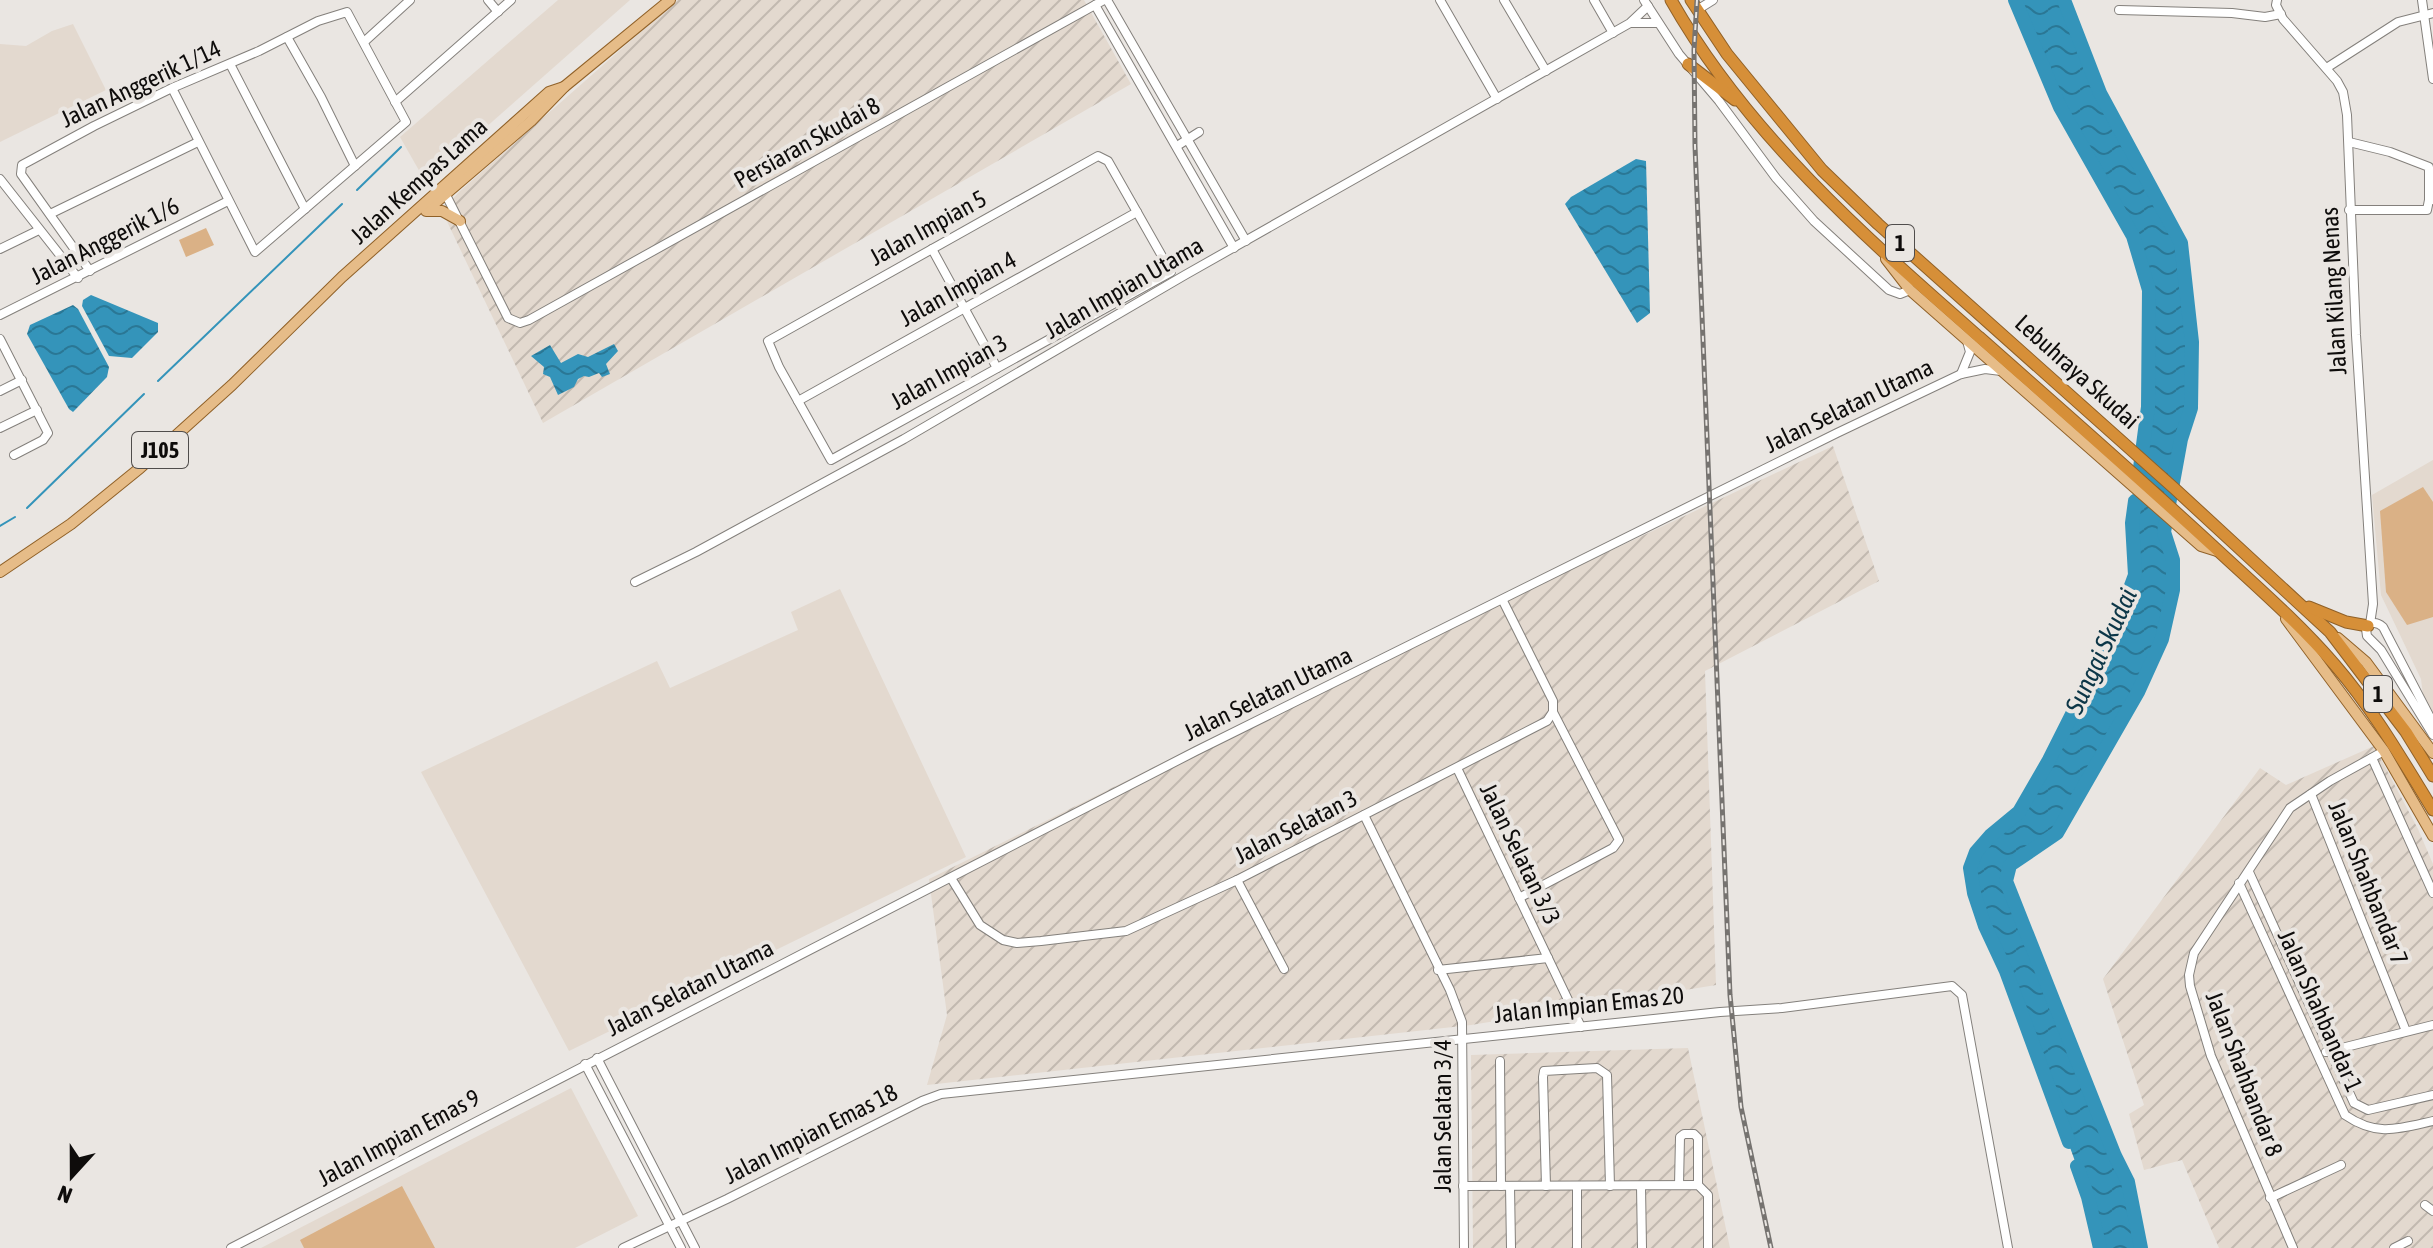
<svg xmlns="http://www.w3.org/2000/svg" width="2433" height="1248" viewBox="0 0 2433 1248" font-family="'Asap Condensed',sans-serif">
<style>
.built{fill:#e3d9cf}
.industrial{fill:url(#industrial-furrows)}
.pitch{fill:#dab186}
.water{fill:url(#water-waves)}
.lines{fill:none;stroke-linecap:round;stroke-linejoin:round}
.stream{stroke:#3494ba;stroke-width:2}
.river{stroke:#3494ba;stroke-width:14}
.minor-casing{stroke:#84807c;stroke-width:10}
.major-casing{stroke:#906128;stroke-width:12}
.highway-casing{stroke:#906128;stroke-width:13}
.minor{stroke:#fff;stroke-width:8}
.major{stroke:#e6bc88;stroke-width:10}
.highway{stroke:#d68f38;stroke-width:11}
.rail-casing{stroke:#767370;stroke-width:5}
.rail{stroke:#eae6e2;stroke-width:2;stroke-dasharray:6;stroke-linecap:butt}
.labels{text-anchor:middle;stroke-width:8;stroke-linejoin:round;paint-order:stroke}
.shield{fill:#eae6e2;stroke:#504d4c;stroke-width:2}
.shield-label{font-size:22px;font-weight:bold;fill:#0e0c0b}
.street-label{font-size:24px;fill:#0e0c0b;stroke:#eae6e2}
.water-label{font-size:26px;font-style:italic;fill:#0c3647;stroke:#eae6e2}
</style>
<defs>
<pattern id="industrial-furrows" width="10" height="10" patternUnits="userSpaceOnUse" patternTransform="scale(2)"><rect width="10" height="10" fill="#e3d9cf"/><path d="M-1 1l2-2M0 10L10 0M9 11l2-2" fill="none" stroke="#c2b9b0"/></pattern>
<pattern id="water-waves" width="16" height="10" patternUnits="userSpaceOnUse" patternTransform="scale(2)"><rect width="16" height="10" fill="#3494ba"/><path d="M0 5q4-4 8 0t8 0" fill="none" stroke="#2a7795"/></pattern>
</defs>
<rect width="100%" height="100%" fill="#eae6e2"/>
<!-- built -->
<g class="built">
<path d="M 558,0 L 630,0 L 425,181 L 400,137 Z"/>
<path d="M 73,24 L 106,90 L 0,142 L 0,44 L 26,46 L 52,31 Z"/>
<path d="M 2433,460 L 2433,716 L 2423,695 L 2421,679 L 2381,595 L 2372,495 Z"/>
<path d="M 840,589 L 966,857 L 569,1051 L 421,772 L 657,661 L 670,688 L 798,630 L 791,612 Z"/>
<path d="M 571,1088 L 638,1216 L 575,1248 L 261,1248 Z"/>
</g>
<!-- industrial -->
<g class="industrial">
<path d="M 677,0 L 1084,0 L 1131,84 L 543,423 L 442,211 L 459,192 Z"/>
<path d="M 1833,446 L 1879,581 L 1705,671 L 1716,985 L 1471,1025 L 927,1085 L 947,1015 L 929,879 L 1194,747 Z"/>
<path d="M 2374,746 L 2418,829 L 2433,864 L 2433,1248 L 2219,1248 L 2182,1160 L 2144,1170 L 2129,1114 L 2144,1105 L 2103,979 L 2260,768 L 2286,785 Z"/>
<path d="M 1688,1048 L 1730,1248 L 1473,1248 L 1471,1055 Z"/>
</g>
<!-- pitch -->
<g class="pitch">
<path d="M 206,228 L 214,245 L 186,257 L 179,240 Z"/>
<path d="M 2423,487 L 2433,502 L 2433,617 L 2407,625 L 2386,592 L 2380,511 Z"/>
<path d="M 402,1186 L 435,1248 L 304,1248 L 300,1240 Z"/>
</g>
<!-- water -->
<g class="water">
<path d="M 2015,0 L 2064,0 L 2100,93 L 2181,243 L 2192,342 L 2191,408 L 2181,439 L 2164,532 L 2173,560 L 2173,590 L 2162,639 L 2138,692 L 2057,833 L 2010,865 L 2006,881 L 2115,1156 L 2128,1182 L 2141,1248 L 2100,1248 L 2088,1197 L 2006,971 L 1985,926 L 1974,893 L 1970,868 L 1976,852 L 1990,836 L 2019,812 L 2049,760 L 2115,629 L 2135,575 L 2132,523 L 2148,407 L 2149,290 L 2133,236 L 2060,107 Z"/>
<path d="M 1636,159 L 1646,161 L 1650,313 L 1637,323 L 1565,204 L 1571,197 Z"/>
<path d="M 91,295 L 158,323 L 158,332 L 132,358 L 109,356 L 82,306 L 83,300 Z"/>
<path d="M 73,305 L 78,309 L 109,367 L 107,377 L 73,412 L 69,409 L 27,334 L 30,325 Z"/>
<path d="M 614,344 L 618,351 L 606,364 L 610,374 L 602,377 L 599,373 L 589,377 L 584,376 L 578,379 L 574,387 L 558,395 L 550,377 L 543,374 L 544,367 L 531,356 L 550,345 L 561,363 L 578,354 L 588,357 Z"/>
</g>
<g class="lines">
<!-- stream -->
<g class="stream">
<path d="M 357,190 L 401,147"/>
<path d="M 158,381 L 342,204"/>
<path d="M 27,508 L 144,394"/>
<path d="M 0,526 L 15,517"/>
</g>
<!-- river -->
<g class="river">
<path d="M 2015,0 L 2060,107 L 2133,236 L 2149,290 L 2148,407 L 2140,468"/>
<path d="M 2064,0 L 2100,93 L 2181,243 L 2192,342 L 2191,408 L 2181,439 L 2164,532 L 2173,560 L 2173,590 L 2162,639 L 2138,692 L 2057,833 L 2010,865 L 2006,881 L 2115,1156 L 2128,1182 L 2141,1248"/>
<path d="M 2069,1142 L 2006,971 L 1985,926 L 1974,893 L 1970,868 L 1976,852 L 1990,836 L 2019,812 L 2049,760 L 2115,629 L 2135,575 L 2132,523 L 2135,501"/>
<path d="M 2077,1166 L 2088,1197 L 2100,1248"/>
</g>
<defs>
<g id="minor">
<path d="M 488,0 L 498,12"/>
<path d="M 1107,0 L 1246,241"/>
<path d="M 1440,0 L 1497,99"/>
<path d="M 1504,0 L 1546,71"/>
<path d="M 1594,0 L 1613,33"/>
<path d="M 1644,0 L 1679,54 L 1719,101 L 1776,178 L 1814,221 L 1889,290 L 1900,294 L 1910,290"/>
<path d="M 2277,0 L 2276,5 L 2283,19 L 2337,81 L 2343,92 L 2347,115 L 2356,335 L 2373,604 L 2370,624"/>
<path d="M 2422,0 L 2433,79"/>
<path d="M 1095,5 L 1234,248"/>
<path d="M 1697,10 L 1713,0"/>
<path d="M 2119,10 L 2232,13 L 2265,17 L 2281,14"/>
<path d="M 1631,23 L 1658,23"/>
<path d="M 287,37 L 321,97 L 355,166"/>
<path d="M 364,42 L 410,0"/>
<path d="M 230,64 L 305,209"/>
<path d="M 2328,67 L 2398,22 L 2433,13"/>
<path d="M 395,102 L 511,0"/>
<path d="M 2349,142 L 2390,152 L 2429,167 L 2429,200"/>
<path d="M 1177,146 L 1199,132"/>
<path d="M 1098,156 L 1108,161 L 1171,272 L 831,460 L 779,367 L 768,341 Z"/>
<path d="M 0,179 L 78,278"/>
<path d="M 444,191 L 508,318 L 520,323 L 529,320 L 1104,0"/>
<path d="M 2349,210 L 2427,210 L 2429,200 L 2432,200"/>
<path d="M 50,214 L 198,142"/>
<path d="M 0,249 L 39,230"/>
<path d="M 932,249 L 997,368"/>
<path d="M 90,271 L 21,174 L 22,165 L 94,126 L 172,88 L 259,51 L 318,21 L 347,12 L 406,122 L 255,252 L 172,88"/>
<path d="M 0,315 L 228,201"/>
<path d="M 0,339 L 48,433 L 43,440 L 14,455"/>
<path d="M 1961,374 L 1970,352 L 1967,341"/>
<path d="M 0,391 L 22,380"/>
<path d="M 798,401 L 1137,212"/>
<path d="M 0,428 L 37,410"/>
<path d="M 635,582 L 696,552 L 904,439 L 1185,275 L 1630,23 L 1648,6"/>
<path d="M 2433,723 L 2383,627 C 2377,622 2370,621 2366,629 L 2367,636 L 2381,650 L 2433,735"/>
<path d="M 2372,758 L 2433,893"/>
<path d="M 1457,768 L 1581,1027"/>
<path d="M 2311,794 L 2406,1031"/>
<path d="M 1364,815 L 1450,990 L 1462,1022 L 1464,1248"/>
<path d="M 2249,872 L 2354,1103 L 2368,1110 L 2433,1095"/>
<path d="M 951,878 L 980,925 L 1003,940 L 1017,943 L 1041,941 L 1126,931 L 1237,880 L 1547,721 L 1553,712 L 1553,701 L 1503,601"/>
<path d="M 1237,880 L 1284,969"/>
<path d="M 2239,883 L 2345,1115 C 2377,1137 2398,1129 2433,1121"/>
<path d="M 1519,898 L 1613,848 L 1619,840 L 1553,712"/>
<path d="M 1438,970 L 1548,958"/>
<path d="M 2326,1052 L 2433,1025"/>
<path d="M 597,1058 L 695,1248"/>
<path d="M 1500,1061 L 1501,1186"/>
<path d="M 585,1064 L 681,1248"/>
<path d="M 1679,1185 L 1680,1137 L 1684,1134 L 1694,1134 L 1698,1138 L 1698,1185"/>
<path d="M 1463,1186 L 1698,1185 L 1708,1195 L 1708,1248"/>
<path d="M 1510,1186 L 1511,1248"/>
<path d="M 1546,1186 L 1543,1077 L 1544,1071 L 1597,1068 L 1607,1075 L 1610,1186"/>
<path d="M 1641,1186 L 1642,1248"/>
<path d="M 2270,1198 L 2341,1165"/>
<path d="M 2425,1205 L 2433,1211"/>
<path d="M 231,1248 L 1196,751 L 1837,433 L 1961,374 L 1985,369 L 2001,371"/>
<path d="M 623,1248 L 727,1199 L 922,1101 L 941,1094 L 1720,1012 L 1782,1008 L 1952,986 L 1962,995 L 2008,1248"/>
<path d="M 1577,1248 L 1577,1186"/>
<path d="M 2293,1248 L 2211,1056 L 2190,986 L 2189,975 L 2194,953 L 2290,808 L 2330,781 L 2384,751"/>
<path d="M 2394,1248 L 2408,1241"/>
</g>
<g id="major">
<path d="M 427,210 L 531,121 L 564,87 L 670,0"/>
<path d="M 426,211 L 442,211 L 460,221"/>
<path d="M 1886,259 L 1910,290 L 2201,546 L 2217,551"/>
<path d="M 0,572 L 71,524 L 140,468 L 232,385 L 342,277 L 549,92 L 564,87"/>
<path d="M 2286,619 L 2384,751 L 2433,836"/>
<path d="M 2338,638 L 2366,662 L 2433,753"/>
</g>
<g id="highway">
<path d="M 1671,0 C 1747,134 1865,237 1979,337 C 2058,407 2137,476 2214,547 C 2255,585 2298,622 2335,665 C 2373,709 2403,761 2433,810"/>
<path d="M 1691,0 L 1727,54 L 1822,170 L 1878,224 L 2175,489 L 2330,632 L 2406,732 L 2433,776"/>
<path d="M 1688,64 L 1735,100"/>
<path d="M 2309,607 L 2346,622 L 2368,626"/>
</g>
</defs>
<!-- minor casing -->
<use href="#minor" class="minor-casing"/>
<!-- major casing -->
<use href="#major" class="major-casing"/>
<!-- highway casing -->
<use href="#highway" class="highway-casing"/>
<!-- minor -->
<use href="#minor" class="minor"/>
<!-- major -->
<use href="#major" class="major"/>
<!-- highway -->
<use href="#highway" class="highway"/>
<defs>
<path id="rail" d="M 1697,0 L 1694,50 L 1695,146 L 1730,995 L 1741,1107 L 1771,1248"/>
</defs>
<!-- rail casing -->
<use href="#rail" class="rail-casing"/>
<!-- rail -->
<use href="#rail" class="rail"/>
</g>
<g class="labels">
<!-- shield labels -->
<g class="shield">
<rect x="1886" y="225" width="28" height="36" rx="6"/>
<rect x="132" y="432" width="56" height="36" rx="6"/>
<rect x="2364" y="676" width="28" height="36" rx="6"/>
</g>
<g class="shield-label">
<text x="1900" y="251">1</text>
<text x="160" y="458">J105</text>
<text x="2378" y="702">1</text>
</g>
<!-- street labels -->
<g class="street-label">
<text transform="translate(141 84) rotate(-25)" y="8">Jalan Anggerik 1/14</text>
<text transform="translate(807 143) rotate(-29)" y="8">Persiaran Skudai 8</text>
<text transform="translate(419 181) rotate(-42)" y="8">Jalan Kempas Lama</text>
<text transform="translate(928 228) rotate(-29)" y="8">Jalan Impian 5</text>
<text transform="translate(105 241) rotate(-27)" y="8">Jalan Anggerik 1/6</text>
<text transform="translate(1124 288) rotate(-30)" y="8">Jalan Impian Utama</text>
<text transform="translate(958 289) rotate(-29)" y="8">Jalan Impian 4</text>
<text transform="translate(2334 291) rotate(-93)" y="8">Jalan Kilang Nenas</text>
<text transform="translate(949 372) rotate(-29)" y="8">Jalan Impian 3</text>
<text transform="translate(2077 372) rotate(42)" y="8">Lebuhraya Skudai</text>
<text transform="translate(1849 406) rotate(-26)" y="8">Jalan Selatan Utama</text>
<text transform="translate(1268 694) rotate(-26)" y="8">Jalan Selatan Utama</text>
<text transform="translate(1296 827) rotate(-27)" y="8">Jalan Selatan 3</text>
<text transform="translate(1520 854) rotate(64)" y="8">Jalan Selatan 3/3</text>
<text transform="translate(2368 883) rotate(68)" y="8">Jalan Shahbandar 7</text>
<text transform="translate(690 988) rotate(-27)" y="8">Jalan Selatan Utama</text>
<text transform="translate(1589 1005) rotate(-6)" y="8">Jalan Impian Emas 20</text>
<text transform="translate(2320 1011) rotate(66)" y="8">Jalan Shahbandar 1</text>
<text transform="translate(2244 1074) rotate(69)" y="8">Jalan Shahbandar 8</text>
<text transform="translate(1443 1116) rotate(-90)" y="8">Jalan Selatan 3/4</text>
<text transform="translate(811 1134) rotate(-27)" y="8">Jalan Impian Emas 18</text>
<text transform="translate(399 1138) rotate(-28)" y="8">Jalan Impian Emas 9</text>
</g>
<!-- water labels -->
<g class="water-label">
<text transform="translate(2101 651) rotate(-65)" y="9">Sungai Skudai</text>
</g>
</g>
<!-- north arrow -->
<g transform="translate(72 1176) rotate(201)" stroke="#eae6e2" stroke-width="6" paint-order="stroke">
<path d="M0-6L14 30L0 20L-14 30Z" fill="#0e0c0b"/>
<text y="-12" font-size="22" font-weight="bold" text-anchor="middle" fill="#0e0c0b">N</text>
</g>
</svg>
